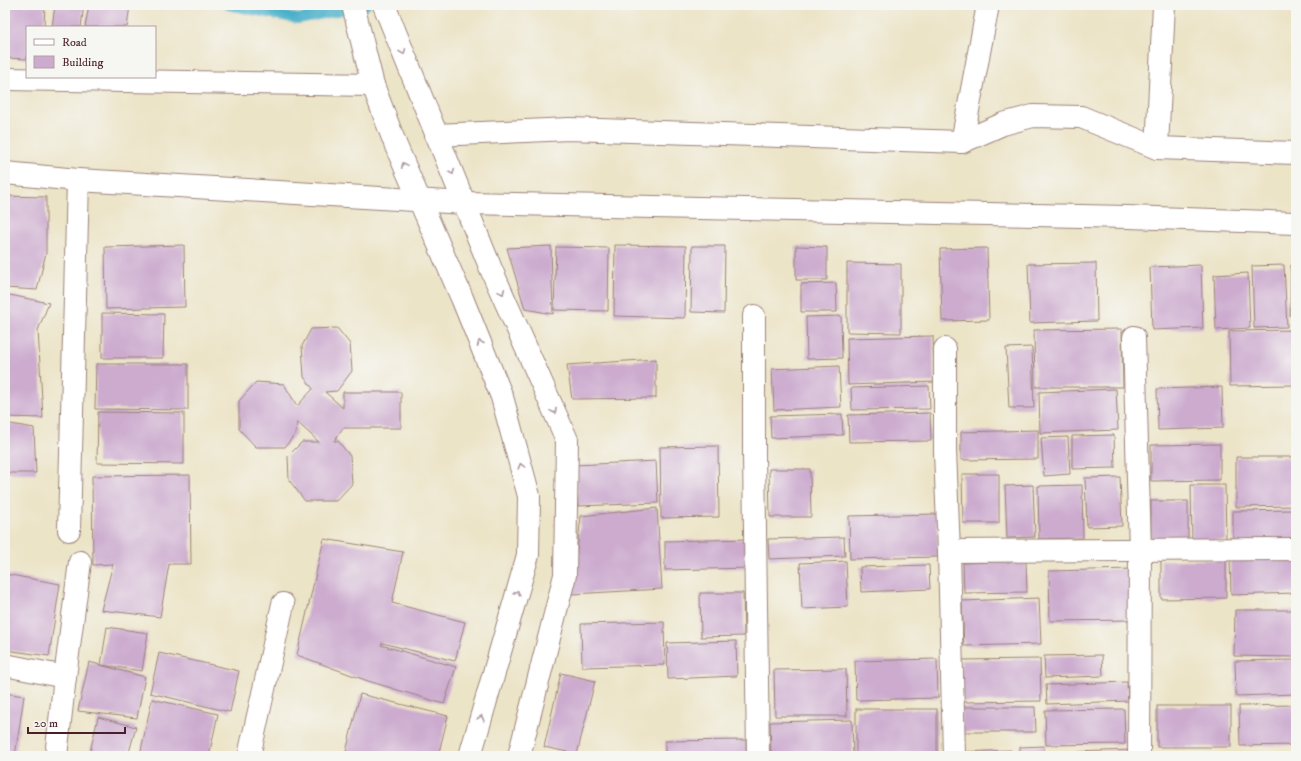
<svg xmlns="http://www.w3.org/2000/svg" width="1301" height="761" viewBox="0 0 1301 761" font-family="'IM FELL DW Pica',serif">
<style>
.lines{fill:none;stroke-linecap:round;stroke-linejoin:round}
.stream{stroke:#4ab0ca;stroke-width:10}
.building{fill:#ccabcf}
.minor-casing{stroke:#9b8279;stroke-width:24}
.minor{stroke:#fff;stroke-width:22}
.oneway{stroke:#ae9aa0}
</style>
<rect width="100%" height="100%" fill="#f6f6f2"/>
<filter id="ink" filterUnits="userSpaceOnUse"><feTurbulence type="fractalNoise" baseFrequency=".025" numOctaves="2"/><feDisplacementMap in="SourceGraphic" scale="8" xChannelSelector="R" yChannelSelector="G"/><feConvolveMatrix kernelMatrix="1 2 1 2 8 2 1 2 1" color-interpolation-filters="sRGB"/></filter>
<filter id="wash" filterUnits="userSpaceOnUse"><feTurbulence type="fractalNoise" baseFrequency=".012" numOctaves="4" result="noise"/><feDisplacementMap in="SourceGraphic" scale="16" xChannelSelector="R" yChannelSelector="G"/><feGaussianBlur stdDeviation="0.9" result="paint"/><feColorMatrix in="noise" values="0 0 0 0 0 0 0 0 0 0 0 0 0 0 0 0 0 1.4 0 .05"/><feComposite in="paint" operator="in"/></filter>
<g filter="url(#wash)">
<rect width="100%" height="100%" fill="#ece4c7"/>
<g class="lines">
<!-- stream -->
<path class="stream" d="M 228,5 L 298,19 L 366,5"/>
</g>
<g id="blocks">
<!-- building -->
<g class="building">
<path d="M 5,5 L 45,5 L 44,27 L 27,27 L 27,59 L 5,58 Z"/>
<path d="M 55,5 L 84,5 L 81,27 L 52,27 Z"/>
<path d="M 89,5 L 130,5 L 127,27 L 85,27 Z"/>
<path d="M 5,196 L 46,197 L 46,253 L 37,290 L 5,288 Z"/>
<path d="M 184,245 L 185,307 L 106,309 L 105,247 Z"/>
<path d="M 615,245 L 686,246 L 685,318 L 614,316 Z"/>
<path d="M 551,246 L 553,314 L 525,309 L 507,248 Z"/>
<path d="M 692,246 L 725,246 L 724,313 L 691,312 Z"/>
<path d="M 796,246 L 827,247 L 827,280 L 796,280 Z"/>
<path d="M 556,247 L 609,248 L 608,311 L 554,310 Z"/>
<path d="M 987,248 L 989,320 L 942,321 L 940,249 Z"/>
<path d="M 847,263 L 901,264 L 901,333 L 847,332 Z"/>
<path d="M 1096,263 L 1097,321 L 1030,323 L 1028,264 Z"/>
<path d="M 1201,265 L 1203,328 L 1152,330 L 1150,267 Z"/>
<path d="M 1284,265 L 1287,327 L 1254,328 L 1252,266 Z"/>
<path d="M 1291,265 L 1296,266 L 1296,316 L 1290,316 Z"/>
<path d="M 1248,273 L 1250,328 L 1216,330 L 1214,275 Z"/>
<path d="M 836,283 L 837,312 L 801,312 L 801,284 Z"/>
<path d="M 5,294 L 49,303 L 38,330 L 43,418 L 5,417 Z"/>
<path d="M 102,313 L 164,314 L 163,358 L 102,358 Z"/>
<path d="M 841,316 L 842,358 L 807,359 L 806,317 Z"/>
<path d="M 337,328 L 350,344 L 352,371 L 337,391 L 325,392 L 343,408 L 343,392 L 401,392 L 401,428 L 343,428 L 334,441 L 338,441 L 350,456 L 352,484 L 336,501 L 305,501 L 289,480 L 288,456 L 302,442 L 319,442 L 297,422 L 296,433 L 285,447 L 256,447 L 239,429 L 239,401 L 256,382 L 284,384 L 297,406 L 313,389 L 304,377 L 302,346 L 311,329 Z"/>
<path d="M 1122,329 L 1123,387 L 1035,387 L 1034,330 Z"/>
<path d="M 1296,330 L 1296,385 L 1230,386 L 1229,331 Z"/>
<path d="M 933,336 L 934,382 L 848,385 L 847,338 Z"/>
<path d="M 1032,347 L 1034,408 L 1009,408 L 1006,348 Z"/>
<path d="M 656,359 L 656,398 L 572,399 L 567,365 Z"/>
<path d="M 96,364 L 188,364 L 188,410 L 95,409 Z"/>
<path d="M 839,366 L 841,407 L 774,410 L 772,369 Z"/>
<path d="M 929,386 L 930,409 L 852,410 L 851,388 Z"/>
<path d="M 1222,387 L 1223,428 L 1158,430 L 1157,389 Z"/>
<path d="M 1116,389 L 1118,430 L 1040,433 L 1039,392 Z"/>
<path d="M 98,412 L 184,413 L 184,464 L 97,463 Z"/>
<path d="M 930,413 L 931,441 L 849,442 L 848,415 Z"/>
<path d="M 842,414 L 843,435 L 771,438 L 770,416 Z"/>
<path d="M 5,423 L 34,428 L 36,473 L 5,473 Z"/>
<path d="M 1038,430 L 1038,459 L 961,460 L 961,432 Z"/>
<path d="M 1114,435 L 1115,468 L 1072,469 L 1072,436 Z"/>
<path d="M 1068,437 L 1070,474 L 1044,476 L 1041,438 Z"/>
<path d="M 1220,444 L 1220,480 L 1151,481 L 1151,445 Z"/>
<path d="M 718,446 L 719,517 L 661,518 L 660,447 Z"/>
<path d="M 1236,457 L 1296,457 L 1296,506 L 1236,507 Z"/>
<path d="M 656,461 L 658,503 L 578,506 L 576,465 Z"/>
<path d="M 769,469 L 810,469 L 811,517 L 770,517 Z"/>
<path d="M 962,474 L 999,474 L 999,523 L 963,523 Z"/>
<path d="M 190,475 L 191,564 L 169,564 L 160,617 L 101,610 L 113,564 L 93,565 L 92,476 Z"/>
<path d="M 1120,477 L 1122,526 L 1087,527 L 1085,478 Z"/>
<path d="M 1033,485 L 1035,537 L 1007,538 L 1005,486 Z"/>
<path d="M 1082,485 L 1083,538 L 1039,539 L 1038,486 Z"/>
<path d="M 1191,485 L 1225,485 L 1226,540 L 1192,541 Z"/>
<rect x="1151" y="501" width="37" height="40"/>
<path d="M 657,508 L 662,589 L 572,594 L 581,516 Z"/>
<path d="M 1296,510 L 1296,542 L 1233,543 L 1233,511 Z"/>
<path d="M 937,514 L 938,557 L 850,559 L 849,516 Z"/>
<path d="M 844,537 L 845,556 L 769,559 L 768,539 Z"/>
<path d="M 324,539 L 403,552 L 392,603 L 465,622 L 455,661 L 382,643 L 381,645 L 456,667 L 444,704 L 368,681 L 297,655 Z"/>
<path d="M 749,539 L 750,568 L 665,570 L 665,541 Z"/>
<path d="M 1296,557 L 1296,593 L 1231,595 L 1230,558 Z"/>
<path d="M 1161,560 L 1226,560 L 1226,598 L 1161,599 Z"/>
<path d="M 846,561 L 848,607 L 802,609 L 800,563 Z"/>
<path d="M 1026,561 L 1027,592 L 964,593 L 963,563 Z"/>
<path d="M 929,565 L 930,589 L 861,592 L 860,567 Z"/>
<path d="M 1133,569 L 1134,620 L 1050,621 L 1049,571 Z"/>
<path d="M 5,574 L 60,584 L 49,656 L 5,650 Z"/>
<path d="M 700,593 L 743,593 L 744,636 L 701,637 Z"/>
<path d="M 1039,598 L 1041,644 L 964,646 L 962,601 Z"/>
<path d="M 1235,610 L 1296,610 L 1296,657 L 1234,656 Z"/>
<path d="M 664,622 L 665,665 L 582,667 L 581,624 Z"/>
<path d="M 107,627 L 148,633 L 142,671 L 101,665 Z"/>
<path d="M 736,641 L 737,676 L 668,679 L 667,643 Z"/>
<path d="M 159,653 L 239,671 L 230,712 L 150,693 Z"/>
<path d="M 1102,655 L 1103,676 L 1045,678 L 1044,656 Z"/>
<path d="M 937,659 L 938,698 L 856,700 L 855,661 Z"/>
<path d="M 1040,659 L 1041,701 L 961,702 L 961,660 Z"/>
<path d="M 1296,660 L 1296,694 L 1236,696 L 1235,661 Z"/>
<path d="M 89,662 L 145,677 L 137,718 L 78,711 Z"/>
<path d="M 846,669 L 847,716 L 775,716 L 774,670 Z"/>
<path d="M 561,673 L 595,681 L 577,754 L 544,747 Z"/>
<path d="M 1127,682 L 1128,701 L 1047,704 L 1046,685 Z"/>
<path d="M 5,693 L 24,696 L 15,756 L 5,756 Z"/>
<path d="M 360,694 L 448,716 L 438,756 L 345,756 Z"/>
<path d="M 152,699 L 218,714 L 209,756 L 140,755 Z"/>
<path d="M 1296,705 L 1296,745 L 1240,746 L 1239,706 Z"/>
<rect x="1157" y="706" width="74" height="41"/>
<path d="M 961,707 L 1035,707 L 1036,732 L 961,732 Z"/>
<rect x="856" y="709" width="81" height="47"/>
<path d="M 1124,709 L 1125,744 L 1046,745 L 1045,710 Z"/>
<path d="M 98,717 L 136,727 L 128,756 L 89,756 Z"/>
<path d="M 852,720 L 853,756 L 771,756 L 770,722 Z"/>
<path d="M 746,740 L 746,756 L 665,756 L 665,741 Z"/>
<path d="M 1044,746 L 1044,756 L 1020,756 L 1020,747 Z"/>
<path d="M 1011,750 L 1011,756 L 965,756 L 965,752 Z"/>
<path d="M 1130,750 L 1131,756 L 1078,756 L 1078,752 Z"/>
<rect x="1048" y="752" width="21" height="4"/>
</g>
</g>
</g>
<g filter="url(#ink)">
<use href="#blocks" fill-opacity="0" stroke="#9b8279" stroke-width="1"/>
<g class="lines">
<defs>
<g id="minor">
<path d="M 353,5 L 373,85 L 396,146 L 462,298 L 502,397 L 529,496 L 528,555 L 470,756"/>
<path d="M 384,5 L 491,269 L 567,440 L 565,575 L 519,756"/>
<path d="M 5,79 L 373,85"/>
<path d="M 436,135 L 569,129 L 962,142 L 1003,124 L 1033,116 L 1081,117 L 1157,148 L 1296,153"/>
<path d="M 962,142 L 988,5"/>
<path d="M 1157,148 L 1164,5"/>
<path d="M 5,173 L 78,180 L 465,203 L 1128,217 L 1296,223"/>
<path d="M 754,316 L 754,454 L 758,756"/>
<path d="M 1134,337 L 1140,550 L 1139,756"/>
<path d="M 945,349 L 945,451 L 949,551 L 954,756"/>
<path d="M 69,530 L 78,180"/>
<path d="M 949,551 L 1296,549"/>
<path d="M 5,665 L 65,677"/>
<path d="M 56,756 L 65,677 L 80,562"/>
<path d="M 249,756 L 283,604"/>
</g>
</defs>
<!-- minor casing -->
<use href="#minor" class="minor-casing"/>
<!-- minor -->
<use href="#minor" class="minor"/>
</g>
<!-- one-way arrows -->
<defs><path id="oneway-chevron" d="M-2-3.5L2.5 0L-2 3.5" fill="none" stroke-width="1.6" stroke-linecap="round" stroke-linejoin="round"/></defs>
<g class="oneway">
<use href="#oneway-chevron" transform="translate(403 52) rotate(68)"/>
<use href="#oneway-chevron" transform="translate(404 165) rotate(-114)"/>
<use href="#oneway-chevron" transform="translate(452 172) rotate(68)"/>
<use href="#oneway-chevron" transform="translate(502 292) rotate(66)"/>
<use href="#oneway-chevron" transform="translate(480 343) rotate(-112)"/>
<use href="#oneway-chevron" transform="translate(554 411) rotate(66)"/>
<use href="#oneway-chevron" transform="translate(521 466) rotate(-105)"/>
<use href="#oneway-chevron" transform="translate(517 593) rotate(-74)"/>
<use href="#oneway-chevron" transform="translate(481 718) rotate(-74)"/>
</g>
</g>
<!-- margin -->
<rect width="1301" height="761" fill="none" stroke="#f6f6f2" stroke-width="20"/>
<!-- legend -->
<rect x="26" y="26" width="130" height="52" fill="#f6f6f2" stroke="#b1a0a2"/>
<rect x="34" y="39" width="20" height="6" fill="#ffffff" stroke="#b1a0a2"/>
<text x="62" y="46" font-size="12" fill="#4a1f2b">Road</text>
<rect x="34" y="56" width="20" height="12" fill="#ccabcf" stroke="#b1a0a2"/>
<text x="62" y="66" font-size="12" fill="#4a1f2b">Building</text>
<!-- scale -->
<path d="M28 727v6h97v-6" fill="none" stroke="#4a1f2b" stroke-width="2"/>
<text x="34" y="727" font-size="12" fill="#4a1f2b" stroke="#f6f6f2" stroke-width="3" paint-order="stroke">20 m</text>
</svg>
